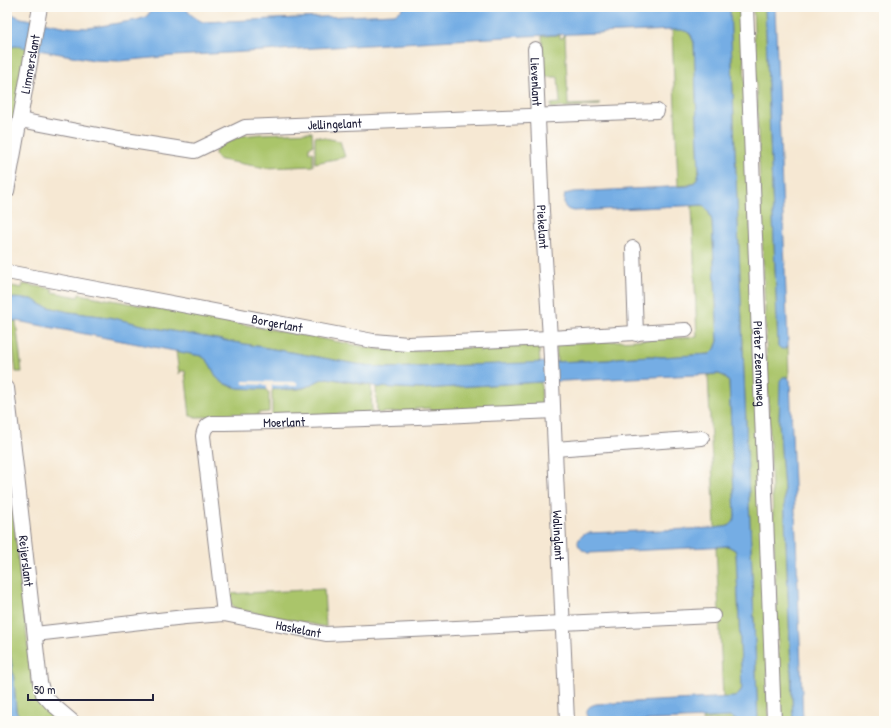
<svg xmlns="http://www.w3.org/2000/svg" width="891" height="728" viewBox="0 0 891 728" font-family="'Patrick Hand',sans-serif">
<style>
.green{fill:#aac56b;stroke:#667453}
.water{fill:#74ade4;stroke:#4b6890}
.pier{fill:#f6e8d3}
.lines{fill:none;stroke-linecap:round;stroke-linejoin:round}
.street-casing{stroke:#8c8587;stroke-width:16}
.street{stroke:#fff;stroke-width:14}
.labels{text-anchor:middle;stroke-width:3;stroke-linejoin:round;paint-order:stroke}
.street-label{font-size:13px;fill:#22223b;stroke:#fdfcf7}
</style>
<rect width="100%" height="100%" fill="#fdfcf7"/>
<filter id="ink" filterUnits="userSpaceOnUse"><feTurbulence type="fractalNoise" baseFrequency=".025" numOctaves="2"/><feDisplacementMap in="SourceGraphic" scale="8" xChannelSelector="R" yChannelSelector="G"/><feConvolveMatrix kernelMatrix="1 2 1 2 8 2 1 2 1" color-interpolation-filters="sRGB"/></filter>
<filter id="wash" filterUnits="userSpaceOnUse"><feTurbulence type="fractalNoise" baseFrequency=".012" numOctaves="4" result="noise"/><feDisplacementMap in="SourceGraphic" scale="16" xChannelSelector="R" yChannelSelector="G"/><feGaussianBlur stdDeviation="0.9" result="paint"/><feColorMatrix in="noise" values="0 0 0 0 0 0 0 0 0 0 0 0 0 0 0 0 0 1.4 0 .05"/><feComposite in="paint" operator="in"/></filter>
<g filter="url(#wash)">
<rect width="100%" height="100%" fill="#f6e8d3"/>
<!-- green -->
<g class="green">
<path d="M 730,7 L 742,7 L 769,721 L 758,721 L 735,151 Z"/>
<path d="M 753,7 L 765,7 L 778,346 L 787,348 L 788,346 L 789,378 L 783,377 L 781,379 L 779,422 L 784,490 L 793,721 L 781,721 Z"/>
<path d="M 672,30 C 685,29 689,30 694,43 L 699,171 C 697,185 691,185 678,186 Z"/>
<path d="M 560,35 L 560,38 L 563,38 L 564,35 L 565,35 L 568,105 L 600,104 L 600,105 L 551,108 L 551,104 L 560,103 L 558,77 L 544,77 L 542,36 Z"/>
<path d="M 16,46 L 27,47 L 7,160 L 7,48 Z"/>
<path d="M 312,132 L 313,146 L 309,147 L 309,152 L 313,152 L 313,166 L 266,168 L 221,160 L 218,159 L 215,154 L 215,152 L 217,147 L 241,136 L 261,134 Z"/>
<path d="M 315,136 L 340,141 L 345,157 L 315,163 Z"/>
<path d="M 703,205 C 708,210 710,214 712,221 L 718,341 L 715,349 L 710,354 L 662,357 L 650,356 L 618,358 L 609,360 L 557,362 L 556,344 L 697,337 L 692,206 Z"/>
<path d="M 23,284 L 53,289 L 52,292 L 78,297 L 79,294 L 377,349 L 404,351 L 479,347 L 479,351 L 507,349 L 507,346 L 539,345 L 540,363 L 387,368 L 356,364 L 296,353 L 199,336 L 155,328 L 109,317 L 69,312 L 44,306 L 32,299 L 7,298 L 7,289 L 8,286 L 11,286 L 22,288 Z"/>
<path d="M 10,321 L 16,321 L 22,372 L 16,372 Z"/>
<path d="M 176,351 L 201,356 C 211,361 212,371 218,379 C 230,391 252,388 267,389 L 267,392 L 269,392 L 269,412 L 258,413 L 258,416 L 195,417 L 195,416 L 190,416 L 185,371 L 180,371 L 180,373 L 179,374 Z"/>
<path d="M 719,374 L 724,376 L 729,382 L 735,516 C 732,529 725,526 715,528 L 708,375 Z"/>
<path d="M 327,378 L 371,386 L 372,413 L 272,416 L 272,389 C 282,389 294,391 304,388 C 312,385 319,379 327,378 Z"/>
<path d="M 541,382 L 542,406 L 430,411 L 430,408 L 414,409 L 414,411 L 377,413 L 376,387 L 421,389 Z"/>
<path d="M 7,460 L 32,682 L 36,694 L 40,701 L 63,721 L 21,721 L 16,710 L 14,680 L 7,633 Z"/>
<path d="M 728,546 L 735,550 L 736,553 L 742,687 C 738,699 735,697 723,698 L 716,547 Z"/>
<path d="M 324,589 L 326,627 L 236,609 L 230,602 L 227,594 Z"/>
<path d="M 730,717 L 735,719 L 736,721 L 703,721 L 703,718 Z"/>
</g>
<!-- water -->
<g class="water">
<path d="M 154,7 L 185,7 C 190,15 195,18 203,22 L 394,14 L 399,12 L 404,7 L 442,7 L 448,10 L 530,7 L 730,7 L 735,151 L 758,721 L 736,721 L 735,719 L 730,717 L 633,721 L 591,721 L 586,715 C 587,708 589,706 596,704 L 734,697 C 740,695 741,692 742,687 L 736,553 L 735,550 L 728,546 L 589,553 C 581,551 573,543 582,536 C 583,535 587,533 588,533 L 715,528 C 726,526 732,529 735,516 L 729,382 L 724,376 L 719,374 L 541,382 L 421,389 L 378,387 L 366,384 L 327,378 C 318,379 310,387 301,388 C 282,391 259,389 238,388 C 231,386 223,384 218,379 C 212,371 211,361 201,356 L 17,321 L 7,320 L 7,298 L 32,299 L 44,306 L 69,312 L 109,317 L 155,328 L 199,336 L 296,353 L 356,364 L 387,368 L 609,360 L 618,358 L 650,356 L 662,357 L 710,354 L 715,349 L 718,341 L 712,221 L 708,210 L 703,205 L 574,211 C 563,210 563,203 565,194 L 573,192 L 688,186 C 696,183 698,179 699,171 L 694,43 L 691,35 L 688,32 L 681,30 L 672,30 L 525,36 L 174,56 L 119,61 L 94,60 L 16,46 L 7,48 L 7,12 L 21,18 L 68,27 L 88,28 L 137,20 L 146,17 Z"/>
<path d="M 765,7 L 775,7 L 788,346 C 786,349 783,350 780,348 L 778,346 Z"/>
<path d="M 783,377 L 787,377 L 790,380 L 803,721 L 793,721 L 784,490 L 779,422 L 780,381 L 781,379 Z"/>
<path d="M 7,633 L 14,680 L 16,710 L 21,721 L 7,721 Z"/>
</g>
<!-- pier -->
<path class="pier" d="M 243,381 L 297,382 L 297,386 L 272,385 L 272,391 L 267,391 L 267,385 L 243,384 Z"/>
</g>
<g filter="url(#ink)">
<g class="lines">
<defs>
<g id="street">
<path id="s1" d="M 746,7 L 774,721"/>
<path id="s2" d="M 535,49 L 542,211 L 550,338 L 567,721"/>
<path id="s3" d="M 20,120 L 119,139 L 195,151 L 245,127 L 657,111"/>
<path id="s4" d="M 7,191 L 40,7"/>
<path d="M 633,248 L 636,334"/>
<path id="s5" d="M 7,272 L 373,341 L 408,344 L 550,338 L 686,330"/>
<path id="s6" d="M 7,388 L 20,503 L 40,682 L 43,694 L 52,704 L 72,721"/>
<path d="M 555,449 L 702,438"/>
<path id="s7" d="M 224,614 L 203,436 C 204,429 206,425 213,423 C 327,422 440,416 553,411"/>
<path id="s8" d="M 35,634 L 185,617 L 224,614 L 326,634 L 713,616"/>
</g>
</defs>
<!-- street casing -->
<use href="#street" class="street-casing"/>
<!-- street -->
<use href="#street" class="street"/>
</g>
</g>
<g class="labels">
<!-- street labels -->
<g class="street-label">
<text dy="5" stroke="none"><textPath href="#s4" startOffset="129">Limmerslant</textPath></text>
<text dy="5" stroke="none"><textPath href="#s2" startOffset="33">Lievenlant</textPath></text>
<text dy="5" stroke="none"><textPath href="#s3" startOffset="323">Jellingelant</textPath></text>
<text dy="5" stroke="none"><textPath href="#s2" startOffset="178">Piekelant</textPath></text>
<text dy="5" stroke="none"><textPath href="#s5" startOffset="275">Borgerlant</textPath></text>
<text dy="5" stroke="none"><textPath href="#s1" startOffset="357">Pieter Zeemanweg</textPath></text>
<text dy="5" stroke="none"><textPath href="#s7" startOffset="268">Moerlant</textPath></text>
<text dy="5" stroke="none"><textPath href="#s2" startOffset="487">Walinglant</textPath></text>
<text dy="5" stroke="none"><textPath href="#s6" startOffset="174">Reijerslant</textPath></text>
<text dy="5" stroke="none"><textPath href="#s8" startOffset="266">Haskelant</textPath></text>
</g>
</g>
<!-- margin -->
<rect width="891" height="728" fill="none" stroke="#fdfcf7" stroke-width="24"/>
<!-- scale -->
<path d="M28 694v6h125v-6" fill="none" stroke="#22223b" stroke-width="2"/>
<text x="34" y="694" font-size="12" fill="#22223b" stroke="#fdfcf7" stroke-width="3" paint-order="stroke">50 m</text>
</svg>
